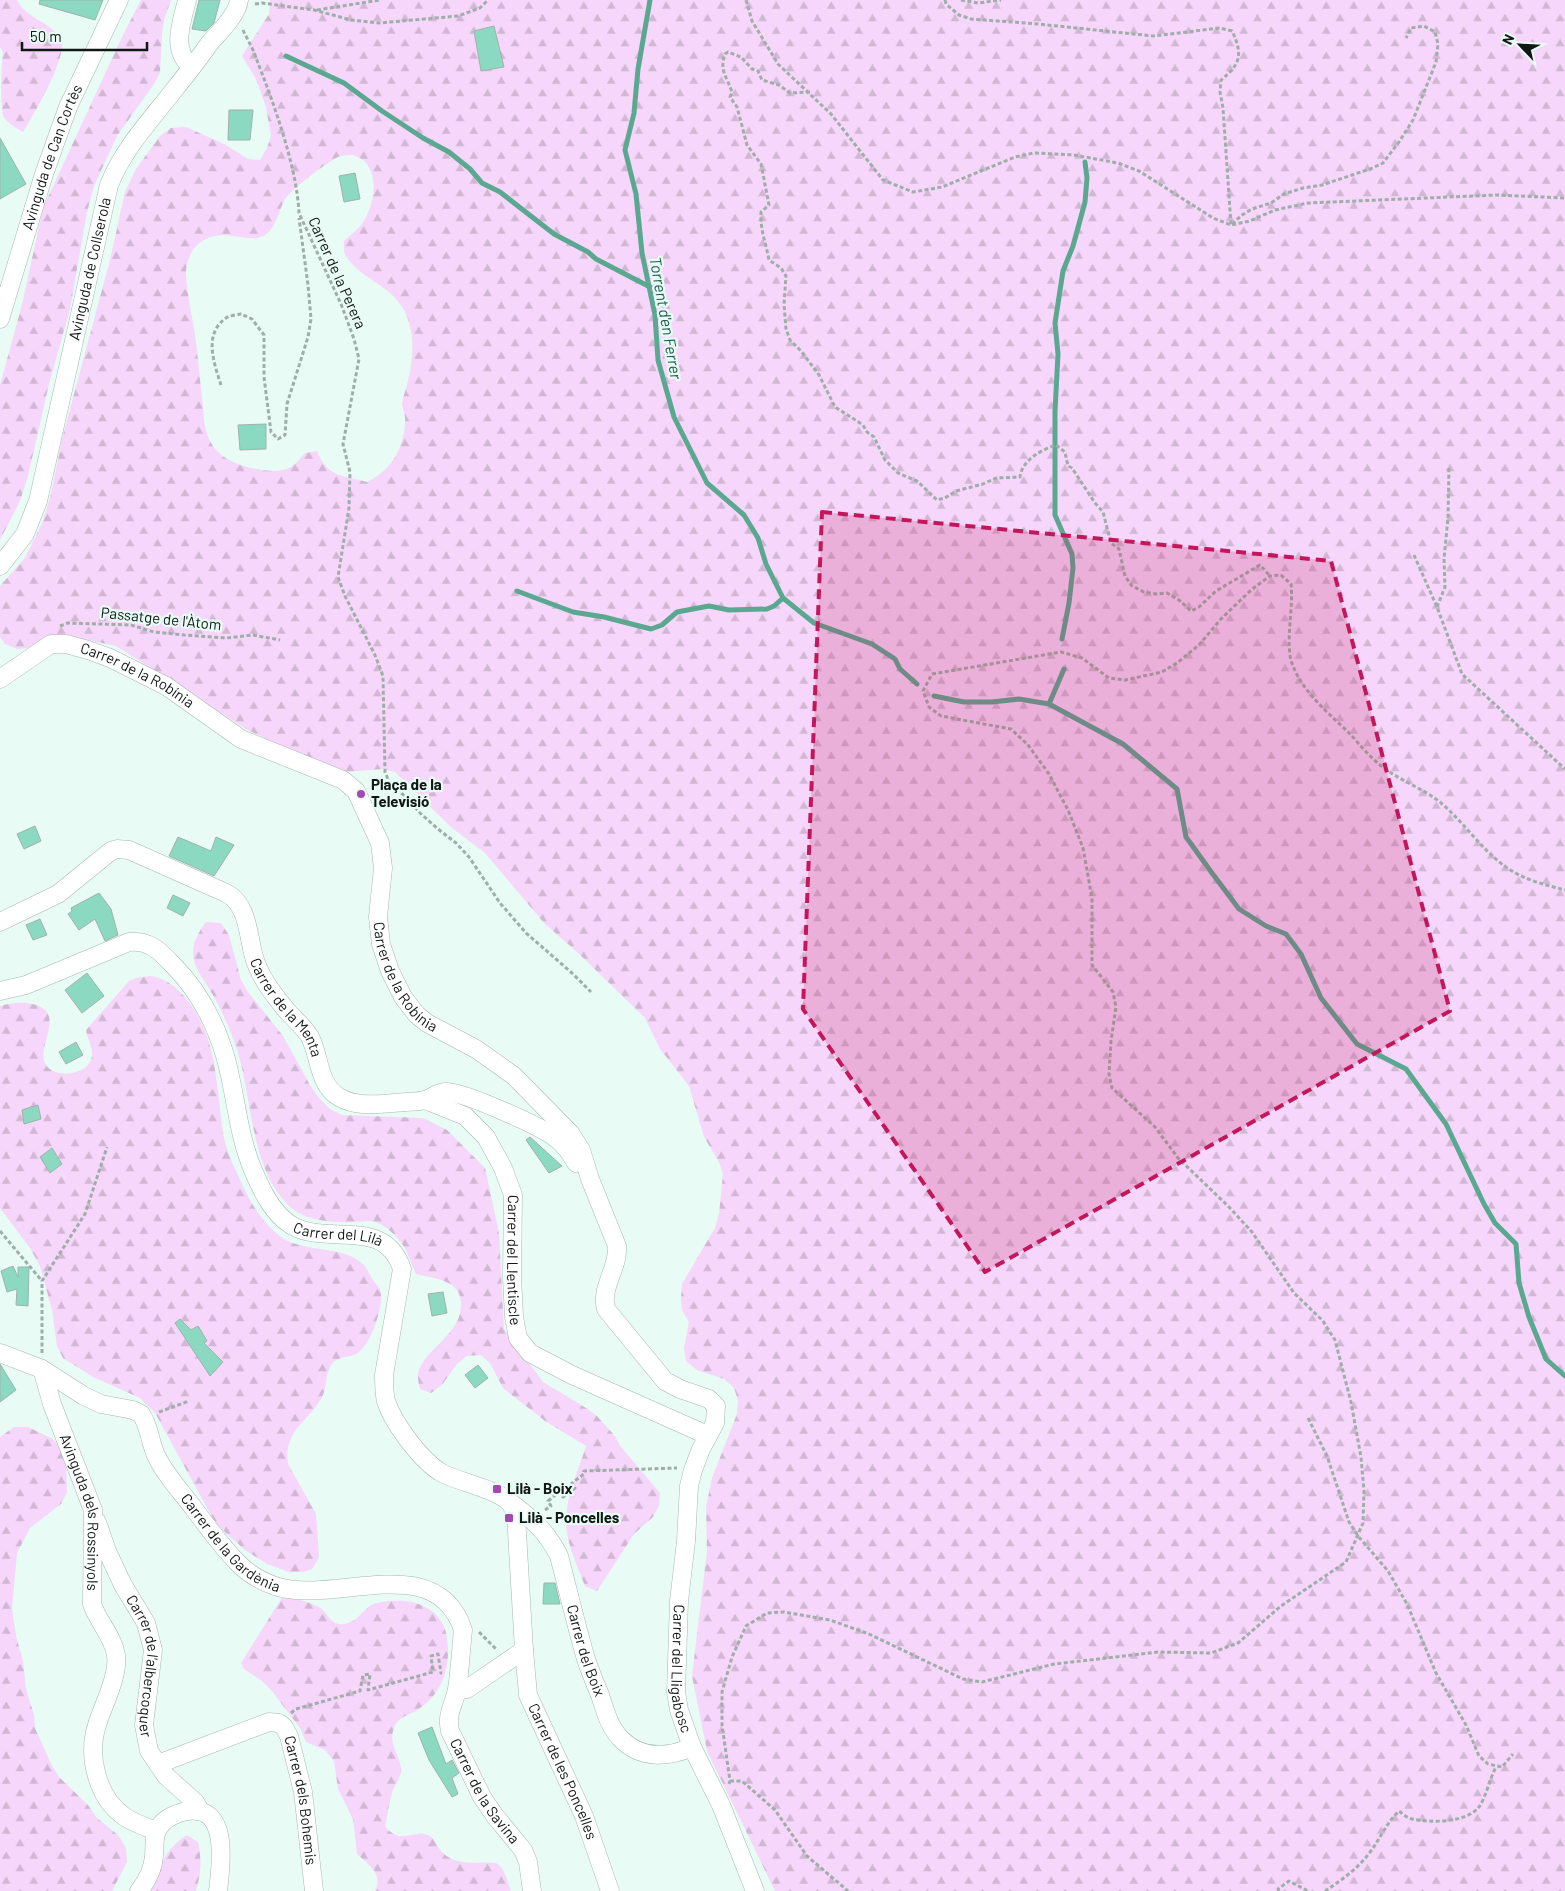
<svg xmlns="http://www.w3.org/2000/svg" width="1565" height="1891" viewBox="0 0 1565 1891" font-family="Barlow,sans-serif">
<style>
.forest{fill:url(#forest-firs);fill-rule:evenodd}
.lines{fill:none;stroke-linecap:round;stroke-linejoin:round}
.stream{stroke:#5ba891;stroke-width:5}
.building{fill:#8ad9c0;stroke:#a0b2ac}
.minor-casing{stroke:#a5b8b2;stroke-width:19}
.path{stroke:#9faea8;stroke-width:3;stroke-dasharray:4 2.5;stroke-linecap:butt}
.minor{stroke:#fff;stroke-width:18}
.marked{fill:#c2185b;fill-opacity:0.2;stroke:#c2185b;stroke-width:4;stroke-dasharray:10 6;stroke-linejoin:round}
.poi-dot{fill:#a448b2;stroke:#e8fbf4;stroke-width:2}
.labels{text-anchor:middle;stroke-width:4.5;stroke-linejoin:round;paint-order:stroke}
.street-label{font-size:15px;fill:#101714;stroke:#e8fbf4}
.poi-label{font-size:15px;font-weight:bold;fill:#101714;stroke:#e8fbf4;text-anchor:start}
.water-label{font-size:16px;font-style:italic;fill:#1d5b4b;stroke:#e8fbf4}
</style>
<defs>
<pattern id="forest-firs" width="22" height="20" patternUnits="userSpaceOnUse" patternTransform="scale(1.25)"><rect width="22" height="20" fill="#f6d6fa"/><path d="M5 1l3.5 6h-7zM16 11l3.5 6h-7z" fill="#d2b7d5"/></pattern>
</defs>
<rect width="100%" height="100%" fill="#e8fbf4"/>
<!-- forest -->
<g class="forest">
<path d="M 0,0 L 17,0 C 25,15 39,19 52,29 C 55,32 60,36 62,40 C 66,60 34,114 23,132 C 16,128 9,124 4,118 C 0,107 1,67 3,52 L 0,47 Z"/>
<path d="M 141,0 L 171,0 L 164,20 L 162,33 L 160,73 L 154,84 L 117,136 L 94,186 L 87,212 L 70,309 L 49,384 L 28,476 L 20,501 L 0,540 L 0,385 L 22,305 L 43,208 L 122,37 Z"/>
<path d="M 270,0 L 1565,0 L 1565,1891 L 775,1891 L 707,1751 L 692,1676 L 707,1551 L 706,1507 L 712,1478 L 737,1414 L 738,1400 L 734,1388 L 724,1379 L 697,1370 L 686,1361 L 684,1348 L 689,1322 L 682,1310 L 681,1298 L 682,1284 L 715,1228 L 719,1214 L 723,1174 L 719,1162 L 704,1137 L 689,1086 L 660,1049 L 645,1018 L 577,952 L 545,924 L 485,853 L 452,828 L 395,772 L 383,769 L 344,772 L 319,765 L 246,729 L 116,646 L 64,635 L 29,648 L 17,649 L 5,644 L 0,637 L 0,586 L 25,558 L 43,521 L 51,494 L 62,439 L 110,260 L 125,192 L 136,169 L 160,136 L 171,128 L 186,127 L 224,144 L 248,159 L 260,160 L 267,148 L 271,136 L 266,107 L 256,79 L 242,56 L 269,14 ZM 353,155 C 357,157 363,159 366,163 C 380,180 373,209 361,225 C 356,231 349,236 344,241 C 344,246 343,252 346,256 C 359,278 391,285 404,310 C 415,331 414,358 408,380 C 407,388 403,395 402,403 C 402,407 404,412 405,417 C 406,445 392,471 367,482 C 342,475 328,478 317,451 L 305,453 C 292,470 284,473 263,470 C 245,468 223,461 213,446 C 203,432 204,414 202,398 C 200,379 198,361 196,342 C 193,319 187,297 186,274 C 186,264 189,254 196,246 C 220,223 248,246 265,235 C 276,228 279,210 285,199 C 291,190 327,162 338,157 C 343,155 348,155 353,155 Z"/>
<path d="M 206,922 L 221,923 L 229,935 L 241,980 L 248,992 L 283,1036 L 310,1085 L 319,1098 L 330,1109 L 342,1115 L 423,1118 L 447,1130 L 485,1168 L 499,1233 L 504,1329 L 543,1382 L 586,1408 L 597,1416 L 614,1435 L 621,1447 L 660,1493 L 659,1506 L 653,1517 L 634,1534 L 597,1591 L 585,1586 C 577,1565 565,1541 566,1518 C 567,1494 579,1469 586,1446 L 545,1421 L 503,1388 L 490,1363 L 481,1355 L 467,1356 L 457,1364 L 442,1385 L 431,1393 L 420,1389 C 419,1384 417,1377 418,1373 C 425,1347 463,1335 461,1302 C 460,1280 433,1278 416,1274 C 411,1263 407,1249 399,1240 C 393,1233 385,1225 375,1222 C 369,1220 360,1222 353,1222 C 334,1223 310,1221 294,1210 C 247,1173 254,1090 233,1038 C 226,1020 218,1003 208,987 C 203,978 196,970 194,960 C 191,945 197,934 206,922 Z"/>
<path d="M 150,976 C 166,978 177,987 187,1000 C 218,1038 216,1086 223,1133 C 226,1151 235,1169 243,1186 C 252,1206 265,1226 284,1239 C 305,1252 344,1246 363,1264 C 368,1269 369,1275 373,1280 C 376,1285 380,1287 381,1293 C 383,1308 370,1347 356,1354 C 348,1358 338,1356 332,1364 C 324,1374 328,1388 321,1399 C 307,1422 283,1432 288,1464 L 316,1514 L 319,1557 L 312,1569 L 303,1572 L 289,1572 L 267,1564 L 245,1550 L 216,1524 L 155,1413 L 140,1398 L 93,1377 L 63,1358 L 57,1346 L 52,1310 L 40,1266 L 30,1248 L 0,1208 L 0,1006 C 13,1002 34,1000 45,1010 C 59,1022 36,1050 46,1065 C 55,1079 86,1075 91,1060 C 95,1050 87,1039 86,1030 L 129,981 L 136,978 Z"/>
<path d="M 14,1427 L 28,1427 L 53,1439 L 61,1449 L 66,1462 L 67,1492 L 61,1504 L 30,1528 L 17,1553 L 12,1609 L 16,1636 L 23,1661 L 26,1689 L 34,1715 L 35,1728 L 52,1766 L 59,1777 L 88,1805 L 97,1818 L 118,1835 L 126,1848 L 127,1862 L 112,1891 L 0,1891 L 0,1437 Z"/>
<path d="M 283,1596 C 295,1599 308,1601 319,1607 C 326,1611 330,1623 339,1624 C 353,1626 361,1613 370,1606 C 378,1600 402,1600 412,1602 C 428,1606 443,1617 446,1633 C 452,1661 445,1691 420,1708 C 411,1715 398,1716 394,1728 C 388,1744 399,1753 401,1768 C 402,1776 397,1781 394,1788 C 389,1799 388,1814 385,1826 C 400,1846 414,1829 428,1835 C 436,1838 437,1848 443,1853 C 458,1867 477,1861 496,1863 C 506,1869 506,1880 511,1891 L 375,1891 C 384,1874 369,1865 357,1854 L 353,1819 L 338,1789 L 334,1761 L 325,1750 L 306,1742 L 300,1728 L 272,1691 L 262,1681 L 244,1669 L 241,1663 Z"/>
<path d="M 187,1835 L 198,1842 C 202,1860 201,1874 196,1891 L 149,1891 C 159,1868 165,1849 187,1835 Z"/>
</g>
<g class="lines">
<!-- stream -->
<g class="stream">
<path d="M 650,0 L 638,69 L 634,113 L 625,150 L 636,194 L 642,253 L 655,315 L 658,360 L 674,417 L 707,483 L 744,515 L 758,538 L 766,564 L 783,598 L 814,623 L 872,644 L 895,659 L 900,669 L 917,684"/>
<path d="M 286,56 L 344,83 L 382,111 L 423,138 L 449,152 L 470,169 L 482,183 L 500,192 L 554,234 L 588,252 L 596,259 L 650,287"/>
<path d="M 517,591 L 573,612 L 604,617 L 651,629 L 662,625 L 677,612 L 709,606 L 729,610 L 767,609 L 774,606 L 783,598"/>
<path d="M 1062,639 L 1069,603 L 1073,568 L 1072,554 L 1055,515 L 1055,411 L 1058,354 L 1055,323 L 1063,271 L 1073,246 L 1085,202 L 1087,178 L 1085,162"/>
<path d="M 934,696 L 964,702 L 992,702 L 1019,699 L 1049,704 L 1123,744 L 1177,789 L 1186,837 L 1212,873 L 1239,909 L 1266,926 L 1286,934 L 1301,954 L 1321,998 L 1357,1044 L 1406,1069 L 1446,1124 L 1484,1204 L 1495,1223 L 1516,1244 L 1519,1283 L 1529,1317 L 1546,1359 L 1565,1376"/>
<path d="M 1049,704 L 1064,669"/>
</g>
</g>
<!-- building -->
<g class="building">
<path d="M 40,0 L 103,0 L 95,20 L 39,4 Z"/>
<path d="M 199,0 L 220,0 L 214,23 L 206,31 L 192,29 Z"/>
<path d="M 494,26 L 504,67 L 481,71 L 474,31 Z"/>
<path d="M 229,110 L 253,110 L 250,140 L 228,140 Z"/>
<path d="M 0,138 L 26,184 L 0,199 Z"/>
<path d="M 355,173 L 360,199 L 344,202 L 339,176 Z"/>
<path d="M 266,424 L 266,449 L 240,450 L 238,425 Z"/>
<path d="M 35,826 L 41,841 L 24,849 L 17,834 Z"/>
<path d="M 178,837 L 211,851 L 216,837 L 234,845 L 214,876 L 169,856 Z"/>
<path d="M 99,893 L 111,909 L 118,935 L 105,941 L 95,919 L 79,930 L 68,914 L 72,911 L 71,908 Z"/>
<path d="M 173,895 L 190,903 L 183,916 L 167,908 Z"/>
<path d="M 40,919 L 47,935 L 33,940 L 26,925 Z"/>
<path d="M 87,973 L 104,996 L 82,1013 L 65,990 Z"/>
<path d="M 76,1042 L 83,1055 L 66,1064 L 59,1052 Z"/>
<path d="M 38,1105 L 41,1119 L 24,1124 L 22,1110 Z"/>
<path d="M 530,1137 L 562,1166 L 549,1173 L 526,1140 Z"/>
<path d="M 52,1148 L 62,1164 L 50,1173 L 40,1157 Z"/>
<path d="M 13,1266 L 18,1277 L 18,1267 L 29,1267 L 28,1306 L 16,1305 L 17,1289 L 7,1292 L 1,1271 Z"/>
<path d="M 443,1292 L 447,1313 L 432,1316 L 428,1294 Z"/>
<path d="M 180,1319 L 191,1330 L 198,1326 L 207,1341 L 204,1343 L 223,1362 L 210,1376 L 175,1323 Z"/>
<path d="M 0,1364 L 16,1390 L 0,1402 Z"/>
<path d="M 478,1365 L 488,1378 L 475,1388 L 465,1375 Z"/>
<path d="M 544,1583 L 555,1583 L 560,1604 L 543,1604 Z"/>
<path d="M 432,1727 L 446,1764 L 452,1760 L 459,1773 L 452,1778 L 458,1794 L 452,1797 L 429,1760 L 418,1733 Z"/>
</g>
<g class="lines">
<defs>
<g id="minor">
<path d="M 187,0 C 182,22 170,50 192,67"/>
<path id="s1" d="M 0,319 L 44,174 L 68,107 L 119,0"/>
<path id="s2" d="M 0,566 L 25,534 L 38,501 L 109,185 C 124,148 150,121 174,90 C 186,75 198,60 209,44 C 219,32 237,16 239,0"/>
<path id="s3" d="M 0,679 L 51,644 L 66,644 L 88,650 L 110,658 L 166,686 L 241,739 L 343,780 L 356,791 L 380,843 L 383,868 L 378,917 L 381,944 L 390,971 L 403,997 L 417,1015 L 427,1023 L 476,1049 L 514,1076 L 570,1133 L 581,1150 L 590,1179 L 617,1246 C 619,1268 600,1287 606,1309 L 665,1381 L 680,1389 L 709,1399 L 716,1406 L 715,1423 L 701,1449 L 693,1470 L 689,1486 L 686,1541 L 679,1601 L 676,1692 L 679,1710 L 692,1747 L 721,1805 L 755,1891"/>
<path id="s4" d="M 0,922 L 58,894 L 111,851 L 117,849 L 129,850 L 226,893 C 247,903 248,933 253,953 C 258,975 273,994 287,1011 C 295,1020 304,1027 310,1037 C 320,1056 318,1085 339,1097 C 359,1109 384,1103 406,1102 C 412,1101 419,1102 425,1100 C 432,1098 437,1092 446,1092 C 465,1092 542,1127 557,1139 C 565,1145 571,1154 576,1163"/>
<path id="s5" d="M 0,991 L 26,985 L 129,942 C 149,940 160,951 173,965 C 199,991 216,1024 226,1059 C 236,1096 238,1135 253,1170 C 261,1189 272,1213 291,1225 C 328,1247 384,1215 402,1269 L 384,1375 C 384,1384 384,1393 386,1401 C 393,1423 422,1462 442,1473 C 461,1483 494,1488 509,1502 C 512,1504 514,1511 516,1515 L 524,1650 L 528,1695 L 584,1816 L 610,1891"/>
<path id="s6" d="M 425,1100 L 465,1116 L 486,1137 L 503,1168 L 513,1195 L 512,1277 L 514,1317 L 518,1338 L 530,1353 L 572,1375 L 707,1435"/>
<path id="s7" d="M 0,1353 L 42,1369 L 84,1396 L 101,1404 L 133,1410 L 141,1414 C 149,1425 150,1441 155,1453 C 164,1474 181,1491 194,1509 C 208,1527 221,1546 237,1562 C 247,1573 261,1581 275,1586 C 334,1606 436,1548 463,1630 C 461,1649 460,1670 457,1689 C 454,1706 446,1713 450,1731 L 482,1797 L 495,1816 L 523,1850 L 528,1862 L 532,1891"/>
<path id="s8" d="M 42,1369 L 52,1404 L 93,1510 L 92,1604 C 98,1622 113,1636 116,1655 C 119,1676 103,1705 97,1725 C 87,1756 97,1798 125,1817 C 134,1823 146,1827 156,1831"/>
<path id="s9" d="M 510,1502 C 532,1519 546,1530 559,1556 C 568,1590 576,1625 586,1659 C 590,1671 595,1683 600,1695 C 605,1710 609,1727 621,1739 C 641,1759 667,1758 692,1747"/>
<path id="s10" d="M 97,1522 L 107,1551 L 123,1585 L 146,1623 L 153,1650 L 144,1725 L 149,1751 L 166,1776 L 195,1802 L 198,1807 L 197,1811"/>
<path d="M 457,1691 L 467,1689 L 524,1650"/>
<path id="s11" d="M 158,1764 L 269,1722 L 279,1723 L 284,1727 L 289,1736 L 303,1792 L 314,1891"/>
<path d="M 139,1891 C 147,1881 153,1868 154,1856 C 155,1845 153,1835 160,1826 C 165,1818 177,1813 187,1811 C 230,1804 221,1866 218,1891"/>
</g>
</defs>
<!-- minor casing -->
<use href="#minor" class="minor-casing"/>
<!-- path -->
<g class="path">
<path d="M 746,0 L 752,21 L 778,64 L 831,114 L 883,180 L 913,192 L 942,187 L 1015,157 L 1034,153 L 1074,155 L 1118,163 L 1139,171 L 1213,218 L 1231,225 L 1250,221 L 1275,210 L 1308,203 L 1497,195 L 1565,198"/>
<path d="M 945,0 L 946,4 L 959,15 L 971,19 L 1038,24 L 1153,36 L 1220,28 L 1232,31 C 1243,54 1241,64 1221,80 L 1220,92 L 1223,108 L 1231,225"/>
<path d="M 961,0 L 978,3 L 1001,0"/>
<path d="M 255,4 L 262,3 L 314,10 L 351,20 L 379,23 L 458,16 L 480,8 L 488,0"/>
<path d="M 317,10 L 380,0"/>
<path d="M 243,30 C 247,39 253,48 256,58 C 273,101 297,167 299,213 L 341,304 L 354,339 L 359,359 L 343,444 L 350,472 L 349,508 L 338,577 L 345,596 L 375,655 L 383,676 L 385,772 L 390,784"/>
<path d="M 810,92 L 790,93 L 779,85 L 762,80 L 758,71 L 752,69 L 741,57 L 728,52 L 725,54 C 719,70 727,77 732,92 L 730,97 L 737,107 L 747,145 L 761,164 L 769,205 L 761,212 C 760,230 766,243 769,260 L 781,268 L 786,276 L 784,304 L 786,329 L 790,340 L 801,351 L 819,375 L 835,407 L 863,425 L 867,432 L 874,437 L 885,460 L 898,473 L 917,481 L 937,500 L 945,498 L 956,491 L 983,484 L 996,478 L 1020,477 C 1022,460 1041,450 1056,445 L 1065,452 L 1068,466 L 1072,468 L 1095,503 L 1103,512 L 1111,543 L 1119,549 L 1125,576 L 1132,586 L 1144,592 L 1156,594 L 1167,593 L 1179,600 L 1191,611 L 1199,607 L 1216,591 L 1260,565 L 1270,576"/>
<path d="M 1232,224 L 1242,215 L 1252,209 L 1271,203 L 1284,194 L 1303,188 L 1322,185 L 1370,169 L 1383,163 L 1399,142 L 1413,120 L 1436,62 L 1438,44 L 1435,32 L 1424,26 L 1411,28 L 1406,38"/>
<path d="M 221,385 C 214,363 203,334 226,318 C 230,315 237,315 241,314 L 252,319 L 264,335 L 264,377 L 271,432 L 278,439 L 285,435 L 287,404 L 308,337 L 311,319 L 308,285 L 299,218"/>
<path d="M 1414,555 L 1437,607 L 1462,674 L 1565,769"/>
<path d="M 1437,607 L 1445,587 L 1444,559 L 1448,518 L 1449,467"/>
<path d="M 60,626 L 68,623 L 131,625 L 154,632 L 184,635 L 226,638 L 253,635 L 280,640"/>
<path d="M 372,786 L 390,784 L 406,797 L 420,813 L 438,829 L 456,843 L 469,857 L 500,903 L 526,933 L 572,973 L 591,992"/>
<path d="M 0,1231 L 42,1281"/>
<path d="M 42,1353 L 42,1281 L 85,1214 L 107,1147"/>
<path d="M 159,1412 L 189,1401"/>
<path d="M 1308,1418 L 1327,1456 L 1349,1522 L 1358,1536 L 1388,1571 L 1407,1604 L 1436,1673 L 1466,1725 L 1479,1756 L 1488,1764 L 1502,1767 L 1513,1754"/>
<path d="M 545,1510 L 551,1506 L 548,1501 L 559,1492 L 563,1497 L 575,1488 L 572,1483 L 584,1474 L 584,1471 L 677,1468"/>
<path d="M 479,1632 L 497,1650"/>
<path d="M 291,1713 L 296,1709 L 360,1691 L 363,1675 L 370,1674 L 368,1690 L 433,1672 L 431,1656 L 438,1654 L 441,1673 L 442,1673"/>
<path d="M 730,1781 L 742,1781 L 775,1810 L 807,1856 L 848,1891"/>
<path d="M 729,1784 L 730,1781 L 722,1725 L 722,1692 L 732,1657 L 746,1626 L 767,1613 L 784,1612 L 830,1620 L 869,1634 L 963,1679 L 982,1682 L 1054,1664 L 1158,1652 L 1211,1653 L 1238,1643 L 1281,1606 L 1346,1562 L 1363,1523 L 1364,1491 L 1361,1457 L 1351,1402 L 1335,1340 L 1323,1321 L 1294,1293 L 1252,1232 L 1229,1207 L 1178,1158 L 1155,1127 L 1112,1088 L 1109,1074 L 1111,1041 L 1116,1007 L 1113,992 L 1092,965 L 1092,898 L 1083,848 L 1068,810 L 1049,774 L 1028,745 L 1011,729 L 941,716 L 929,707 L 923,691 L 932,674 L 1061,652 L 1082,658 L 1109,678 L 1125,680 L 1162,672 L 1177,663 L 1199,645 L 1220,620 L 1251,590 L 1270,576 L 1281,575 L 1291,584 C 1294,608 1284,646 1293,666 C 1304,694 1331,715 1351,735 C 1360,745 1370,757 1380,765 C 1398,780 1423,788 1441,803 C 1466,824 1484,854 1512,871 C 1528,881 1547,885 1565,890"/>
<path d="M 1279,1891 L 1278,1889 L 1289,1881 L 1308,1891"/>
<path d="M 1325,1891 C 1340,1881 1356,1870 1367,1856 C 1379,1842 1385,1824 1399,1811 C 1403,1814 1407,1818 1412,1819 C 1431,1823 1466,1823 1479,1807 C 1486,1797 1490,1778 1496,1767"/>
</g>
<!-- minor -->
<use href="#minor" class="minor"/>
</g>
<!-- marked area -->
<path class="marked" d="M 822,512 L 1331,561 L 1450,1011 L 985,1272 L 803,1009 Z"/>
<!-- markers -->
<g class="poi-dot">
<circle cx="361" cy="794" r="5"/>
<rect x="492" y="1484" width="10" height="10" rx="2.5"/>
<rect x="504" y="1513" width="10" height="10" rx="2.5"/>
</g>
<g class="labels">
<!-- street labels -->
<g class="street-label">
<text dy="5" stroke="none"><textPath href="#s1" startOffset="170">Avinguda de Can Cortès</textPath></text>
<text dy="5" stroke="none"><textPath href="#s2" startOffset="314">Avinguda de Collserola</textPath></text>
<text transform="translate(337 273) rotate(66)" y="5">Carrer de la Perera</text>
<text transform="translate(161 619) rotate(6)" y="5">Passatge de l'Àtom</text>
<text dy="5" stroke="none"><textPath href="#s3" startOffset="155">Carrer de la Robínia</textPath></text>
<text dy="5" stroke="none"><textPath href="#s3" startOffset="604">Carrer de la Robínia</textPath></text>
<text dy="5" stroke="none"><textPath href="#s4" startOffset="390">Carrer de la Menta</textPath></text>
<text dy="5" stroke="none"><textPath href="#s5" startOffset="530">Carrer del Lilà</textPath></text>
<text dy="5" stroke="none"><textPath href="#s6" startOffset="202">Carrer del Llentiscle</textPath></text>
<text dy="5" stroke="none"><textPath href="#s8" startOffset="150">Avinguda dels Rossinyols</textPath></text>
<text dy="5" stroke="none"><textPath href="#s7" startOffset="316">Carrer de la Gardènia</textPath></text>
<text dy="5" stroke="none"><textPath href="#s9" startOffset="172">Carrer del Boix</textPath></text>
<text dy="5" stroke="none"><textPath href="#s10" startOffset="155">Carrer de l'albercoquer</textPath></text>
<text dy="5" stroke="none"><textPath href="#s3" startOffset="1446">Carrer del Lligabosc</textPath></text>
<text dy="5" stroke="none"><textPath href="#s5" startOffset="1188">Carrer de les Poncelles</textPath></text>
<text dy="5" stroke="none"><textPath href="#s7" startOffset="760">Carrer de la Savina</textPath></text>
<text dy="5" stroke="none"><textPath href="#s11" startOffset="211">Carrer dels Bohemis</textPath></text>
</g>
<!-- poi labels -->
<g class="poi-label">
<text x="371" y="790">Plaça de la<tspan x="371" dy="17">Televisió</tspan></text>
<text x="507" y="1494">Lilà - Boix</text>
<text x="519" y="1523">Lilà - Poncelles</text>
</g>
<!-- water labels -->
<g class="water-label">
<text transform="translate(666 318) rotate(80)" y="6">Torrent d'en Ferrer</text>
</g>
</g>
<!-- north arrow -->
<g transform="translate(1520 45) rotate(295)" stroke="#e8fbf4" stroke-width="4" paint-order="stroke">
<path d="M0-4L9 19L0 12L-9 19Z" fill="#101714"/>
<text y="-8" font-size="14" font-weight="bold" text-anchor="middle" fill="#101714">N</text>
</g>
<!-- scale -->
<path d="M22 42v8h125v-8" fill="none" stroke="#101714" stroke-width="2.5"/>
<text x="30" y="42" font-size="15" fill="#101714" stroke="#e8fbf4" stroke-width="4" paint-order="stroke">50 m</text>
</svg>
